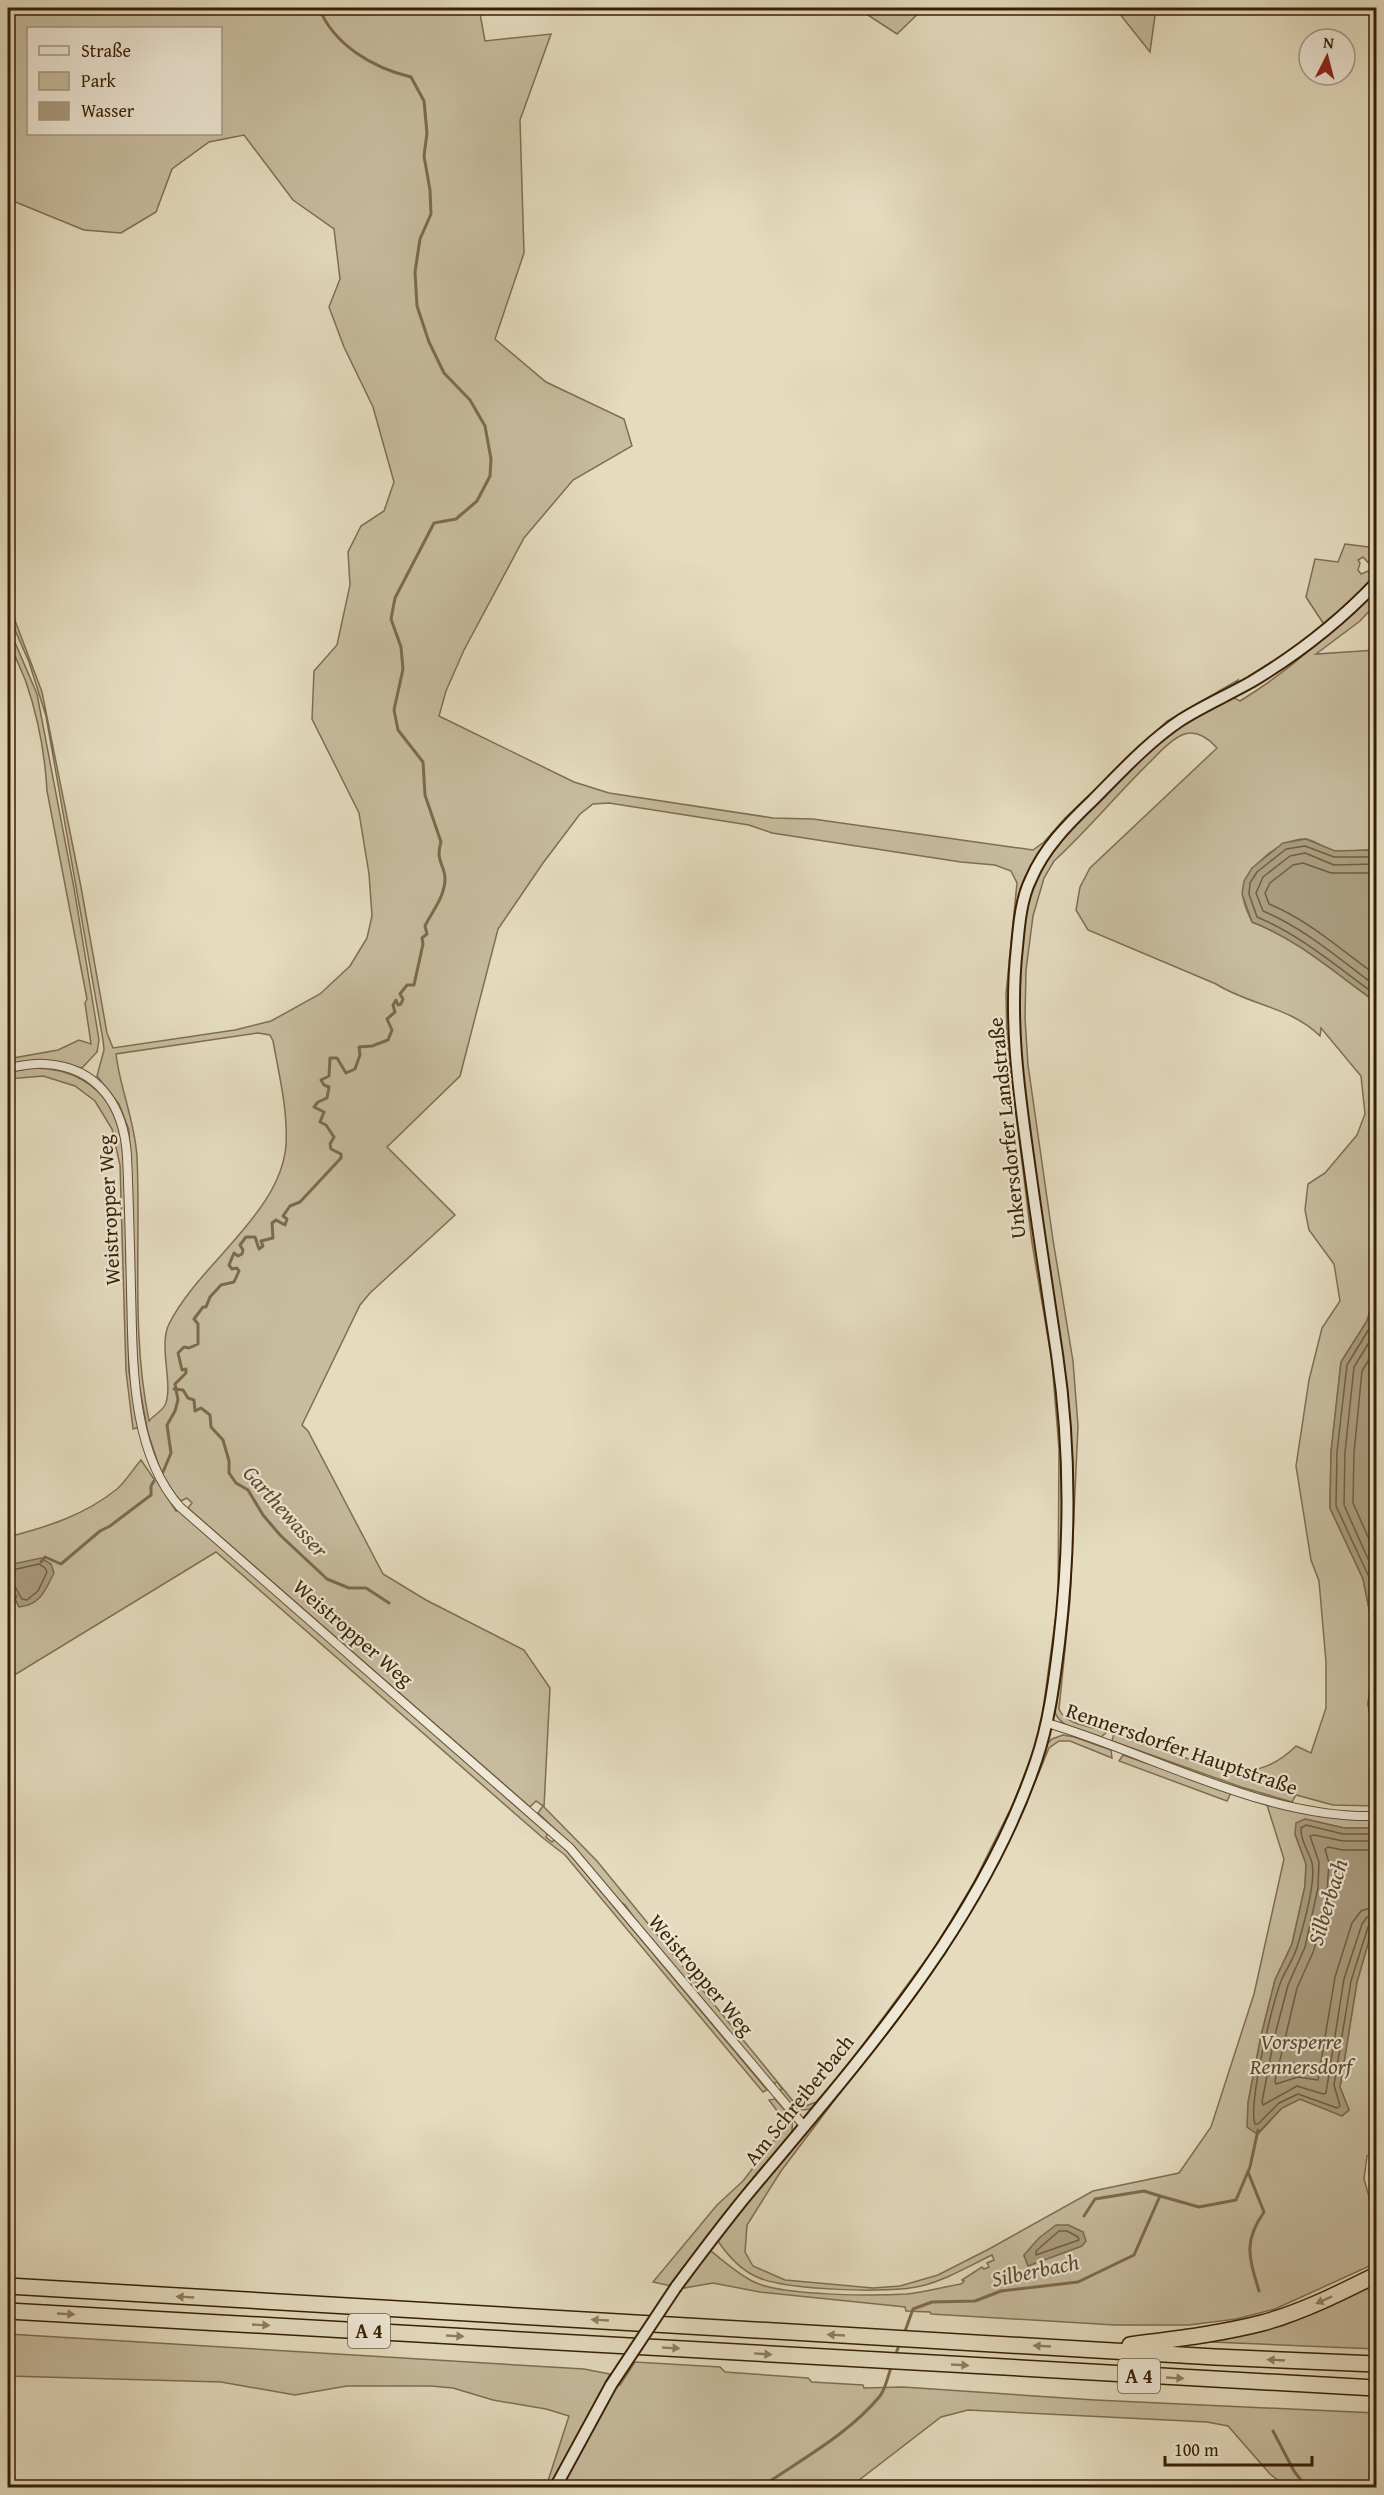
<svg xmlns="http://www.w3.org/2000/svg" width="1384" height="2495" viewBox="0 0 1384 2495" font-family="'Gentium Book Plus',serif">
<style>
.green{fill:#c7bc9f;stroke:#7f6e50;stroke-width:1.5;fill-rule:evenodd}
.water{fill:#aa9c7f;stroke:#7c6a4c;stroke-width:1.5}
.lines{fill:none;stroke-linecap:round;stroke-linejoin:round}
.shore{stroke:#705e40;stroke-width:1.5}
.stream{stroke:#7c6a4c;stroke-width:3}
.street-casing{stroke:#624e30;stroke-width:10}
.secondary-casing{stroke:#371f00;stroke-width:14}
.highway-casing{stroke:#371f00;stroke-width:18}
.street{stroke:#eee8d6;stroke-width:8}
.secondary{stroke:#eee8d6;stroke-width:10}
.highway{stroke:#e5dcc0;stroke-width:15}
.secondary-bridge-casing{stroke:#371f00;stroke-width:14;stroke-linecap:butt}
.secondary-bridge{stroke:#eee8d6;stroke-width:10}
.oneway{fill:#8e7e60}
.labels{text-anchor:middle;stroke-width:4.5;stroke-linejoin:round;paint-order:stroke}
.shield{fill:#eee8d6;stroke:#6e5b40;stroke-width:1.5}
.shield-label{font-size:20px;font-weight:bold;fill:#371f00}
.street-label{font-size:21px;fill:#371f00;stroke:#eee8d6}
.water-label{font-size:22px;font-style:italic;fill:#5f4b2c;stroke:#eee8d6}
</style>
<rect width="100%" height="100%" fill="#e5dcc0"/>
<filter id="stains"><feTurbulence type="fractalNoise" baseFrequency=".00333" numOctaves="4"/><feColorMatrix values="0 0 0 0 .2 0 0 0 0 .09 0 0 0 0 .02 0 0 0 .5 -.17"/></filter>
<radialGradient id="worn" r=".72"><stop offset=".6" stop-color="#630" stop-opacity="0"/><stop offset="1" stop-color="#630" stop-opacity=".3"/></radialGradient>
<!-- green -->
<g class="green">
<path d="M 8,8 L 479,8 L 485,41 L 551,34 L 520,120 L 524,253 L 495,339 L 546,382 L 624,419 L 632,446 L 573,480 L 524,538 L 464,650 L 446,691 L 439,716 L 574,782 L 609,793 L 773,818 L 813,819 L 1033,850 L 1044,842 L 1065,818 L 1167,721 L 1238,680 L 1235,687 L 1175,720 L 1139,752 L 1148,752 L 1193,717 L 1232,697 L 1240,701 C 1291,670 1334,630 1376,588 L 1376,604 L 1360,621 L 1316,654 L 1376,650 L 1376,851 C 1362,848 1349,853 1335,851 C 1325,850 1316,840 1305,839 C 1282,838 1244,868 1243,891 C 1242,902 1248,913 1252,922 C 1299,940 1336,974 1376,1002 L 1376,1188 L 1374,1192 L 1376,1199 L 1376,1291 L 1367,1321 L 1341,1362 L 1331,1452 L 1330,1508 L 1363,1579 L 1371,1618 L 1375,1656 L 1368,1704 L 1376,1747 L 1376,1806 L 1333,1805 L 1296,1795 L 1292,1802 L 1241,1787 L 1112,1741 L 1114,1733 L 1229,1773 C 1256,1772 1276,1766 1296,1746 L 1311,1753 L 1326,1708 L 1326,1662 L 1319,1581 L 1311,1560 L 1296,1466 L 1309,1380 L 1322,1328 L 1340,1301 L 1334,1264 L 1309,1230 L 1305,1210 L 1308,1184 L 1325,1173 L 1357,1135 L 1365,1114 L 1361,1076 L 1321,1028 L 1320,1036 C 1291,1007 1249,1005 1216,984 L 1088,930 L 1076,910 L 1080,887 L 1090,868 L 1217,748 C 1208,738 1196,729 1182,735 C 1170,740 1159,753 1150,762 C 1117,794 1088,830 1054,861 L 1044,878 L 1033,916 L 1026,970 L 1025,1018 L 1028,1065 L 1053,1240 L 1073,1361 L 1078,1426 L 1070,1600 L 1059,1709 C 1065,1725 1093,1727 1108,1731 L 1101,1737 C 1085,1732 1058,1729 1054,1709 L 1068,1586 L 1069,1450 L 1061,1361 L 1042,1243 L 1019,1066 L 1016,1001 L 1010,1000 C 1006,1048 1016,1099 1023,1147 C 1033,1217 1043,1287 1054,1357 C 1068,1453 1066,1555 1054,1652 C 1050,1685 1046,1718 1036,1750 C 997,1872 902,2010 817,2105 C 799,2117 791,2105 779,2091 L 782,2089 L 777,2082 L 773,2084 L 648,1937 L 625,1905 L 618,1900 L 572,1845 L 538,1813 L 543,1806 L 536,1801 L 530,1807 L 230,1545 L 188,1508 L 192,1503 L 187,1498 L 181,1501 L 169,1489 L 165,1494 L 176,1511 L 179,1510 L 548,1833 L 546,1837 L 552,1842 L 555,1839 L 568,1852 L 767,2090 L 763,2092 L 565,1855 L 543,1838 L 216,1552 L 8,1679 L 8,1537 C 47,1527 85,1515 117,1489 C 126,1481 133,1469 141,1460 L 154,1479 L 161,1472 L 148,1433 L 137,1373 L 129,1130 L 119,1104 L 97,1076 L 104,1050 L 103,1040 L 46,716 L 29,662 L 8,614 L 8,602 L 42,692 L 81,887 L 107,1033 L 113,1048 L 235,1030 L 271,1021 L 320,994 L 350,966 L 367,938 L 372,916 L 369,874 L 359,813 L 312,719 L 314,671 L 337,645 L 350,585 L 348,552 L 361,526 L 384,511 L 394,482 L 373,407 L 344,347 L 329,307 L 340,279 L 334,229 L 293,200 L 244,135 L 209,142 L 172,169 L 156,212 L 121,233 L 84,230 L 8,199 ZM 28,28 L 220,28 L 220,134 L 28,134 ZM 609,803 L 749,825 L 772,833 L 961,862 L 995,865 L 1011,871 L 1017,883 L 1006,994 L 1007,1040 L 1032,1243 L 1052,1362 L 1059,1449 L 1058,1600 L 1042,1717 L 1035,1747 L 1013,1804 L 973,1884 L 936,1946 L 845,2069 L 816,2102 L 806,2106 L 793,2101 L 597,1861 L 544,1807 L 550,1688 L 524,1650 L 426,1600 L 383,1574 L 308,1431 L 302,1425 L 360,1305 L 370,1293 L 455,1215 L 387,1147 L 460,1076 L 498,929 L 543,863 L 580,814 L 593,804 ZM 258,1033 L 270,1035 L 273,1041 C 279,1074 288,1111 286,1145 C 281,1213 198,1265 169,1324 C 158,1346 174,1386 165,1405 C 161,1412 154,1415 149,1421 C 131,1333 141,1245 137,1157 C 135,1121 120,1089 116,1054 Z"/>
<path d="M 857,8 L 924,8 L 897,34 Z"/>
<path d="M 1115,8 L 1156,8 L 1150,52 Z"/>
<path d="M 1345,544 L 1376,548 L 1376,571 L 1363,557 L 1358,560 L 1360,563 L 1358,570 L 1361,574 L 1368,571 L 1372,574 L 1374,581 L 1325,626 L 1306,597 L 1315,559 L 1338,562 Z"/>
<path d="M 8,626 L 37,694 L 74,888 L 99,1040 L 97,1052 L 82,1068 L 41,1060 L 8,1064 L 8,1059 L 58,1050 L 79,1040 L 91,1044 L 85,1003 L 87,999 L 47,791 C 45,754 38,717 26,682 C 19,663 8,646 8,626 Z"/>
<path d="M 31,1068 C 69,1067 102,1084 117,1120 C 121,1130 122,1142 124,1152 L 129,1372 L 139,1427 L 133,1429 L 126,1371 L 120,1165 L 112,1129 L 95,1101 L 75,1086 L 43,1076 L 8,1079 L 8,1072 Z"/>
<path d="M 1063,1735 L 1074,1737 L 1111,1750 L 1112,1758 L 1070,1741 L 1059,1741 L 1049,1748 L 1024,1809 L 1000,1858 L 945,1954 L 781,2171 L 747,2225 L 745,2252 L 753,2266 L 785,2280 L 873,2288 L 900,2286 L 938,2275 L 989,2249 L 1093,2191 L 1179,2173 L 1211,2127 L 1254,1994 L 1284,1859 L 1267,1805 L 1334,1818 L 1376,1821 L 1376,1828 L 1344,1828 L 1305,1819 L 1295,1834 L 1306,1864 L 1305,1886 L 1292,1944 L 1275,1980 L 1261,2036 L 1248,2103 L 1258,2134 L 1282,2108 L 1300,2099 L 1342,2116 L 1349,2110 L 1340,2087 L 1357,1982 L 1376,1916 L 1376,2152 L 1367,2156 L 1364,2179 L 1370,2200 L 1376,2209 L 1376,2263 L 1275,2309 L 1236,2319 L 1189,2325 L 1115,2325 L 931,2314 L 930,2312 L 906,2311 L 905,2307 L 896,2306 L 760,2292 L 713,2283 L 684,2288 L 684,2285 L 706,2252 L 711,2251 C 723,2261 737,2273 752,2281 C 779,2296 874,2296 907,2294 C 925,2292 943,2287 961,2284 L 964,2281 L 962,2280 L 982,2267 L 984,2269 L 989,2267 L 987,2263 L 994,2260 L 992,2255 C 969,2266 946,2280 921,2286 C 891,2294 784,2290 757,2277 C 741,2270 728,2256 718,2241 L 932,1968 L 1046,1745 L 1052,1739 ZM 1068,2225 L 1083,2232 L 1028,2265 L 1024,2256 Z"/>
<path d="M 1123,1755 L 1231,1793 L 1227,1801 L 1119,1761 Z"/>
<path d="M 775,2099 C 784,2110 798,2120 790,2136 L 748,2185 L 671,2286 L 653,2282 L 717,2205 L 743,2181 L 785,2126 L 784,2120 L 769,2100 Z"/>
<path d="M 1370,2163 L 1376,2163 L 1376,2198 C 1370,2187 1368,2175 1370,2163 Z"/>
<path d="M 1376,2282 L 1376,2349 L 1212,2342 L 1212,2340 L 1282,2326 L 1317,2312 Z"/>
<path d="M 8,2334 L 584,2369 L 610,2374 L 604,2385 L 620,2385 L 635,2362 L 720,2367 L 725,2372 L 808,2378 L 812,2382 L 863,2385 L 864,2388 L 903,2387 L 1095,2400 L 1376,2413 L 1376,2487 L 1287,2487 L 1270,2474 L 1228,2426 L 1207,2422 L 968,2410 L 941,2417 L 850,2487 L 546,2487 L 569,2416 L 546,2409 L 493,2400 L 453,2388 L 431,2386 L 347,2386 L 295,2395 L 221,2382 L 8,2376 Z"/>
</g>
<!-- water -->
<g class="water">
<path d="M 1306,839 L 1335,851 L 1369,850 L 1376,851 L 1376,1002 C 1336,974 1299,940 1252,922 L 1242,894 L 1244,881 L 1252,868 L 1283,843 Z"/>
<path d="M 1376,1291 L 1376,1747 L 1368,1704 L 1375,1656 L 1371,1618 L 1363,1579 L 1330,1508 L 1331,1452 L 1341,1362 L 1367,1321 Z"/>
<path d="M 41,1558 L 51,1564 L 54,1573 C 45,1590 41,1605 19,1607 L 8,1585 L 8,1565 Z"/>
<path d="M 1305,1819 L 1344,1828 L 1376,1828 L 1376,1916 L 1357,1982 L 1340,2087 L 1349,2110 L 1342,2116 L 1300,2099 L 1282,2108 L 1257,2134 L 1247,2127 L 1248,2103 L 1261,2036 L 1275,1980 L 1292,1944 L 1305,1886 L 1306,1864 L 1295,1834 L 1296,1823 Z"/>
<path d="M 1056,2225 L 1068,2225 L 1083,2232 L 1086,2241 L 1082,2246 L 1028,2266 L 1024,2255 L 1039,2238 Z"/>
</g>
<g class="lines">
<!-- shore -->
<g class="shore">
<path d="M 1376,857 L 1334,857 L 1305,846 L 1286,849 L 1257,872 L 1250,883 L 1249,894 L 1257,917 C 1302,936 1337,967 1376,995"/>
<path d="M 1376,864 L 1334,865 L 1305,853 L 1290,856 L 1263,877 L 1256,893 L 1263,911 C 1306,929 1339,959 1376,986"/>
<path d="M 1376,873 L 1331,873 L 1303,863 L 1293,865 L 1270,883 L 1265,893 L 1269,904 C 1310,921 1341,950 1376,975"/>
<path d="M 1376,1309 L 1372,1324 L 1347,1365 L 1337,1452 L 1336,1506 L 1369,1577 L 1376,1614"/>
<path d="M 1376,1331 L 1354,1367 L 1345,1452 L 1344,1505 L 1376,1577"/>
<path d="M 1376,1348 L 1362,1371 L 1354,1453 L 1353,1503 L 1376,1555"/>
<path d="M 8,1571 L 39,1564 L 45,1568 L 47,1572 L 38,1591 L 27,1600 L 22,1599 L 14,1585 L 8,1583"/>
<path d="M 1376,1834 L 1343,1834 L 1306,1825 L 1301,1828 C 1300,1841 1309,1851 1312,1863 C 1316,1882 1304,1924 1298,1944 C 1295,1957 1286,1969 1281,1981 C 1272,2006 1248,2103 1255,2124 L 1258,2124 L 1279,2103 L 1298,2094 L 1337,2108 L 1340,2106 L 1334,2085 L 1351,1981 L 1368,1927 L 1376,1923"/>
<path d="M 1376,1841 L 1343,1841 L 1314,1835 L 1310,1836 L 1319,1862 L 1318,1888 L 1305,1947 L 1288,1985 L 1274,2039 L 1262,2102 L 1263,2105 L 1297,2086 L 1323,2094 L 1326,2093 L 1344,1979 L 1362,1924 L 1367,1917 L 1376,1915"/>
<path d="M 1376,1850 L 1343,1850 L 1328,1847 L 1325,1849 L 1329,1863 L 1327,1891 L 1314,1950 L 1297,1988 L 1275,2081 L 1276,2084 L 1298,2077 L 1318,2080 L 1335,1977 L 1352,1923 L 1361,1911 L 1376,1906"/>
<path d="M 1059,2231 L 1067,2231 L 1078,2237 L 1079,2240 L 1036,2255 L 1036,2251 Z"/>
</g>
<!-- stream -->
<g class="stream">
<path d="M 174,1389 L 183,1390 L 188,1398 L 194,1400 L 195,1411 L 201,1408 L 210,1415 L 211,1427 L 223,1440 L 229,1461 L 229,1473 L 236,1483 L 248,1490 L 263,1515 L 280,1535 L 327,1579 L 349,1588 L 366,1588 L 389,1603"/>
<path d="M 163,1472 L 171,1453 L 167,1425 L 175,1411 L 178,1400 L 175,1384 L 186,1373 L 186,1369 L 182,1370 L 178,1353 L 184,1347 L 189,1348 L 198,1344 L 198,1324 L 194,1319 L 203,1307 L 206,1307 L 210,1297 L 221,1285 L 234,1282 L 239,1271 L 237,1268 L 232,1269 L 229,1265 L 234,1253 L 238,1256 L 242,1254 L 243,1250 L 240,1245 L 246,1237 L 255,1237 L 259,1249 L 263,1246 L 261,1241 L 273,1238 L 272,1223 L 276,1220 L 285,1225 L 287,1219 L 283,1216 L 290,1206 L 300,1202 L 341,1158 L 341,1154 L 331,1149 L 330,1144 L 334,1137 L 326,1125 L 320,1122 L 324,1112 L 314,1107 L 318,1102 L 327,1098 L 329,1087 L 324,1085 L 321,1080 L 329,1076 L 330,1058 L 337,1058 L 346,1073 L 355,1069 L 360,1055 L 359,1047 L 372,1046 L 388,1040 L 392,1030 L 387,1019 L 395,1012 L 393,1005 L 396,1000 L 398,1005 L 401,1004 L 403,999 L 400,994 L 407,985 L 414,985 L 423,944 L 422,938 L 427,934 L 425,926 C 432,912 445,896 445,879 C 445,865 435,861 441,842 L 425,795 L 423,762 L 398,730 L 394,710 L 403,669 L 401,647 L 391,619 L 395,598 L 434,523 L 456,519 L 477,501 L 490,476 L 491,459 L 485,426 L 470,400 L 444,373 L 429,342 L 417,306 L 415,272 L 420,239 L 431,214 L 430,190 L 424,156 L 427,133 L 424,101 L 411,77 C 373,68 334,45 319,8"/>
<path d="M 41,1562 L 45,1557 L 61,1564 L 100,1531 L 110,1526 L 151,1495 L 151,1486 L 154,1481"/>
<path d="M 8,1613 L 16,1596"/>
<path d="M 1371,1792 L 1376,1769"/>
<path d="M 1248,2172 L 1264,2212 C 1243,2242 1249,2257 1259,2291"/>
<path d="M 1084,2216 L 1095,2199 L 1144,2191 L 1160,2196"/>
<path d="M 904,2334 L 913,2309 L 932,2302 L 975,2301 L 1001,2291 L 1078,2282 L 1134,2255 L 1160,2196 L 1199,2207 L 1236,2200 L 1250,2167 L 1258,2130"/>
<path d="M 895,2356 L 900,2343"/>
<path d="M 1273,2431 L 1294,2471 L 1307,2488"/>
<path d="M 760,2488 C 800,2460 849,2434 880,2396 C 886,2388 888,2375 892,2365"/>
</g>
<defs>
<g id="street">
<path d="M 8,1068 C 20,1066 33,1063 45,1064 C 99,1067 124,1107 127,1156 C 129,1200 130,1245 131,1289 C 133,1360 130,1451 180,1507 L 570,1848 L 805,2127"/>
<path d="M 1047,1723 C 1152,1754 1265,1819 1376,1816"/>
</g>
<g id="secondary">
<path d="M 676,2287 C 702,2252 728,2217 756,2184 C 864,2055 981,1923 1036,1761 C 1049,1723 1054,1683 1059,1643 C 1070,1549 1071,1449 1057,1354 C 1047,1288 1037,1222 1028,1156 C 1018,1086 1009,1018 1017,947 C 1019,925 1021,899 1031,879 C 1044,848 1068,824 1092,801 C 1120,773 1148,742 1181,720 C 1203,706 1228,695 1251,682 C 1298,654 1339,622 1376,583"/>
<path d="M 555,2488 L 611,2385"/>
</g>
<g id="highway">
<path d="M 8,2286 L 1215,2357 L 1376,2364"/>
<path d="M 8,2311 L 1376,2388"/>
<path d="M 1130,2345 C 1174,2339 1219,2334 1262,2323 C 1302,2312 1340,2293 1376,2275"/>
</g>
</defs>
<!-- street casing -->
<use href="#street" class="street-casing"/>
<!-- secondary casing -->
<use href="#secondary" class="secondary-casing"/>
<!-- highway casing -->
<use href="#highway" class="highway-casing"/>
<!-- street -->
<use href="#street" class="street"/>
<!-- secondary -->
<use href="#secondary" class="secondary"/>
<!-- highway -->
<use href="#highway" class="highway"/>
<defs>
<path id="secondary-bridge" d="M 611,2385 L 676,2287"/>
</defs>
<!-- secondary-bridge casing -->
<use href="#secondary-bridge" class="secondary-bridge-casing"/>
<!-- secondary-bridge -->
<use href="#secondary-bridge" class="secondary-bridge"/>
</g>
<!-- one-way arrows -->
<defs><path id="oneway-solid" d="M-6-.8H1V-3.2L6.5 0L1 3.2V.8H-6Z" transform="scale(1.5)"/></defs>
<g class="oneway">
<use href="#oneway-solid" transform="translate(185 2297) rotate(-177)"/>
<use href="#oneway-solid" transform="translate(1324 2300) rotate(156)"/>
<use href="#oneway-solid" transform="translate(66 2314) rotate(3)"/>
<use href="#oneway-solid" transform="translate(600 2320) rotate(-177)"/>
<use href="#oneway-solid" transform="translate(261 2325) rotate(3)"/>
<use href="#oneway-solid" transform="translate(836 2335) rotate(-177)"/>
<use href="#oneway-solid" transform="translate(455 2336) rotate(3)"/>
<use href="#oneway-solid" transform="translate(1042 2346) rotate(-177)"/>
<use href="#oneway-solid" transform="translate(671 2348) rotate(3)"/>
<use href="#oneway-solid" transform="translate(763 2354) rotate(4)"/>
<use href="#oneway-solid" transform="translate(1276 2360) rotate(-177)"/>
<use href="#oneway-solid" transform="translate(960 2365) rotate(3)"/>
<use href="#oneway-solid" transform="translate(1175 2378) rotate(3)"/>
</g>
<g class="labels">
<!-- shield labels -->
<g class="shield">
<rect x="348" y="2314" width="42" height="34" rx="4.5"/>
<rect x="1118" y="2359" width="42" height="34" rx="4.5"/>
</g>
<g class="shield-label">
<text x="369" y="2338">A 4</text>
<text x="1139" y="2383">A 4</text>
</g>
<!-- street labels -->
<g class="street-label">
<text transform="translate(1007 1128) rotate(-96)" y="7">Unkersdorfer Landstraße</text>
<text transform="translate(109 1210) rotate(-93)" y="7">Weistropper Weg</text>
<text transform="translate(353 1633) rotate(41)" y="7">Weistropper Weg</text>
<text transform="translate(1182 1749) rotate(19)" y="7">Rennersdorfer Hauptstraße</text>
<text transform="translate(701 1975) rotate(50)" y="7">Weistropper Weg</text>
<text transform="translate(799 2100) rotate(-51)" y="7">Am Schreiberbach</text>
</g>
<!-- water labels -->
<g class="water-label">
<text transform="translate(286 1511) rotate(48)" y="8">Garthewasser</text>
<text transform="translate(1327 1902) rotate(-73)" y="8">Silberbach</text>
<text x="1301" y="2049">Vorsperre<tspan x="1301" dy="25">Rennersdorf</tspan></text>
<text transform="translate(1035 2270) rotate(-12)" y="8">Silberbach</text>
</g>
</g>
<!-- margin -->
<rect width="1384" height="2495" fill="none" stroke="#e5dcc0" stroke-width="30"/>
<rect x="9" y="9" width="1366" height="2477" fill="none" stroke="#371f00" stroke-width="3"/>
<rect x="15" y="15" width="1354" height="2465" fill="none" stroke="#371f00" stroke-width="1.5"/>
<!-- legend -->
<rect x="27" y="27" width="195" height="108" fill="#eee8d6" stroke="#a59880" stroke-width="1.5"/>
<rect x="39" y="46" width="30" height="9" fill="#eee8d6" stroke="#a59880" stroke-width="1.5"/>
<text x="81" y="57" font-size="18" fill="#371f00">Straße</text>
<rect x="39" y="72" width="30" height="18" fill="#c7bc9f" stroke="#a59880" stroke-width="1.5"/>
<text x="81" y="87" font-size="18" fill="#371f00">Park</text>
<rect x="39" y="102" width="30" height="18" fill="#aa9c7f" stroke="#a59880" stroke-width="1.5"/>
<text x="81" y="117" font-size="18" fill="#371f00">Wasser</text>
<!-- north arrow -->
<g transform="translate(1327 57) rotate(6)"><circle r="28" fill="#eee8d6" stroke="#a59880" stroke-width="1.5"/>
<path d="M0-4.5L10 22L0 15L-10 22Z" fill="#8f2418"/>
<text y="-9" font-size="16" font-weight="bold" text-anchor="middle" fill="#371f00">N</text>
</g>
<!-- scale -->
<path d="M1165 2456v9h147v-9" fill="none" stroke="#371f00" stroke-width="3"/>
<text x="1174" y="2456" font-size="18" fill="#371f00" stroke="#eee8d6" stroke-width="4.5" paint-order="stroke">100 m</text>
<rect width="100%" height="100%" filter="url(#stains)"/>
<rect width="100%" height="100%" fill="url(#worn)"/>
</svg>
